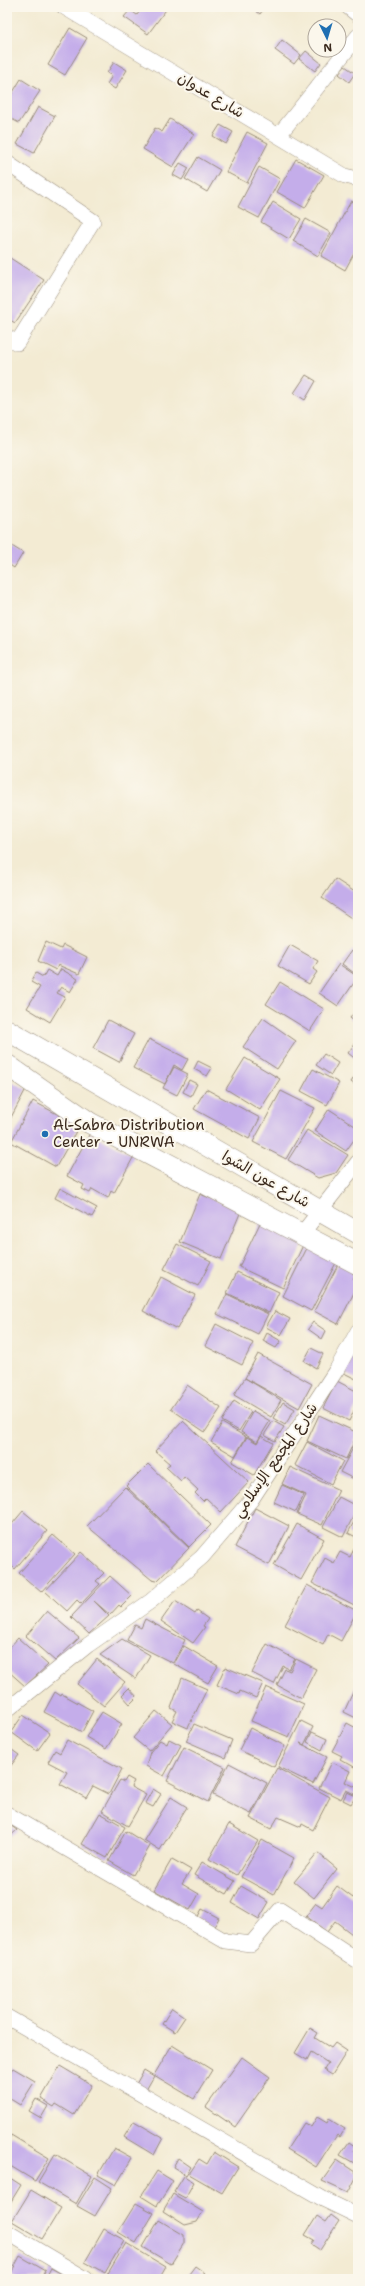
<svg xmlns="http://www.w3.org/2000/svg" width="365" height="2286" viewBox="0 0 365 2286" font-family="'Shantell Sans','Playpen Sans Arabic',sans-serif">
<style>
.building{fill:#c4adea}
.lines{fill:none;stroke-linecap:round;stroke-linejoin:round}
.minor-casing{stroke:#978a78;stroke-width:16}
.secondary-casing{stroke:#978a78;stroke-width:22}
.minor{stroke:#fff;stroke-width:15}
.secondary{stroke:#fff;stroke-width:21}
.poi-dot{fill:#1f6fb2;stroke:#fbf7ec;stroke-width:1.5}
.labels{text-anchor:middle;stroke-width:4;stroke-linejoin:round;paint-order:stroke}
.street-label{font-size:15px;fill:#3b2a1e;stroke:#fbf7ec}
.poi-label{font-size:15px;fill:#3b2a1e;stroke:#fbf7ec;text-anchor:start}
</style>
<rect width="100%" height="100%" fill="#fbf7ec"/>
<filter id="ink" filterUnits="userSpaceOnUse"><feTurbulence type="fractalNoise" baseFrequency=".025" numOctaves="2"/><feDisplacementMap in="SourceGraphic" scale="8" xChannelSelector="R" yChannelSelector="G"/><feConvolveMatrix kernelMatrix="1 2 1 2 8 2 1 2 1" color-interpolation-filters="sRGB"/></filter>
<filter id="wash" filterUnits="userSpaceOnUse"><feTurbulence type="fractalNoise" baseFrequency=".012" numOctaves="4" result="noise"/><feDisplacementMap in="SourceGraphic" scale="16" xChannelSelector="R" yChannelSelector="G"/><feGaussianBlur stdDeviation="0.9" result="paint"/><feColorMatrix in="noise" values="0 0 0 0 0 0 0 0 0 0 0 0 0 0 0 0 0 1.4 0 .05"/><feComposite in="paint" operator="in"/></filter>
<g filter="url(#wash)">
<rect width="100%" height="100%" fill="#f3ebd3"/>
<g id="blocks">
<!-- building -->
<g class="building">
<path d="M 143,7 L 168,7 L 148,34 L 124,17 L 130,10 L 137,15 Z"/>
<path d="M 251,7 L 265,7 L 260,14 Z"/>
<path d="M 70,28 L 87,38 L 65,75 L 48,65 Z"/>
<path d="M 282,40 L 301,55 L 294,64 L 275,50 Z"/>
<path d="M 306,51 L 321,63 L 315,71 L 299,59 Z"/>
<path d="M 114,62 L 127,70 L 115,89 L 107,84 L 112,76 L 107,73 Z"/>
<path d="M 345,66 L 355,73 L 349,82 L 339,74 Z"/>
<path d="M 21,79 L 40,91 L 19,123 L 8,117 L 7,118 L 7,102 Z"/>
<path d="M 38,107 L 55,116 L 34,153 L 17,144 Z"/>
<path d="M 170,119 L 194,134 L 173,167 L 143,149 L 155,128 L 162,132 Z"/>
<path d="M 220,125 L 233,132 L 226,144 L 213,136 Z"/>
<path d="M 247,132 L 268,143 L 247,183 L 226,172 Z"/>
<path d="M 198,157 L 220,170 L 207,192 L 185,179 Z"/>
<path d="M 296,159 L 324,175 L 305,208 L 277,192 Z"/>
<path d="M 180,163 L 189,168 L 182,180 L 173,175 Z"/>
<path d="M 259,167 L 280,179 L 259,218 L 238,207 Z"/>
<path d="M 351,201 L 358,204 L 358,246 L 345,270 L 321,256 Z"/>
<path d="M 273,202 L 301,219 L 289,239 L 261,222 Z"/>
<path d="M 306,219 L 331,233 L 318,256 L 293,241 Z"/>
<path d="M 7,256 L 44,280 L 15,323 L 7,318 Z"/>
<path d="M 306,375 L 316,381 L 305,400 L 294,393 Z"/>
<path d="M 7,543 L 23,553 L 14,568 L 7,563 Z"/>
<path d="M 335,879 L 358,894 L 357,922 L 322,898 Z"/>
<path d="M 46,942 L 61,949 L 63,945 L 87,957 L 79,974 L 58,965 L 56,970 L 38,961 Z"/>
<path d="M 290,945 L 318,961 L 313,969 L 317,972 L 309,984 L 278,966 Z"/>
<path d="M 352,950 L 358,954 L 358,976 L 342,964 Z"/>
<path d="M 339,964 L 358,977 L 338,1006 L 319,993 Z"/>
<path d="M 61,969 L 78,979 L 70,992 L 61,987 L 57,993 L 65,997 L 50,1022 L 27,1008 L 40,987 L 31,982 L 36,973 L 43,977 L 47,970 L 57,976 Z"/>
<path d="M 280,982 L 324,1009 L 310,1031 L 266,1004 Z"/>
<path d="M 358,1008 L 358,1024 L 350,1018 Z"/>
<path d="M 263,1018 L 296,1041 L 277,1069 L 243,1047 Z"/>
<path d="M 108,1020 L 134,1034 L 119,1062 L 93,1048 Z"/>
<path d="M 149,1039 L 188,1059 L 182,1070 L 174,1065 L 165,1084 L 133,1068 Z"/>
<path d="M 358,1039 L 358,1061 L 348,1053 Z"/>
<path d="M 324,1054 L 338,1063 L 331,1075 L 316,1065 Z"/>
<path d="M 245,1058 L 280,1079 L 260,1110 L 226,1089 Z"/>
<path d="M 198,1061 L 212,1068 L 207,1076 L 194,1069 Z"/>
<path d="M 174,1067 L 188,1074 L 177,1095 L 163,1088 Z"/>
<path d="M 313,1069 L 339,1083 L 327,1105 L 301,1091 Z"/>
<path d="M 358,1072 L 358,1087 L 351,1082 Z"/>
<path d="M 7,1079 L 26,1089 L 7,1125 Z"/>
<path d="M 189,1080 L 197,1084 L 191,1096 L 183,1092 Z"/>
<path d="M 206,1089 L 260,1118 L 249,1139 L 194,1109 Z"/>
<path d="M 281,1091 L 315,1108 L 286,1159 L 253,1142 Z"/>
<path d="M 33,1101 L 79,1126 L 56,1167 L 11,1142 Z"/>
<path d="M 329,1109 L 358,1128 L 358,1134 L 346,1151 L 315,1131 Z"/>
<path d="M 307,1130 L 348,1155 L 336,1173 L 318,1178 L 288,1160 Z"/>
<path d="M 90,1133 L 134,1156 L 114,1193 L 111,1191 L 108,1198 L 92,1189 L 90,1193 L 82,1189 L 84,1185 L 67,1176 Z"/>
<path d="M 60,1188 L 97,1208 L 92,1217 L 55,1198 Z"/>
<path d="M 200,1194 L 241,1211 L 221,1259 L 180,1242 Z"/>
<path d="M 260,1223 L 304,1243 L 283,1288 L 239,1267 Z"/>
<path d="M 177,1244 L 211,1261 L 198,1286 L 164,1269 Z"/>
<path d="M 308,1246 L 337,1261 L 311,1311 L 283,1296 Z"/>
<path d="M 339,1263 L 353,1270 L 352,1273 L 356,1275 L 353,1279 L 358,1282 L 358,1285 L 338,1324 L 314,1311 Z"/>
<path d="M 237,1272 L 279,1292 L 269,1313 L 227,1293 Z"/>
<path d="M 161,1277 L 195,1295 L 177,1329 L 143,1311 Z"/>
<path d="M 227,1294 L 268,1314 L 258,1334 L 217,1314 Z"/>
<path d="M 275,1311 L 290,1319 L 281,1335 L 266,1327 Z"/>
<path d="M 313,1322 L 326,1331 L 322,1339 L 308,1329 Z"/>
<path d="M 216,1324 L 253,1343 L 242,1365 L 205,1346 Z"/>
<path d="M 267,1333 L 281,1341 L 276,1348 L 263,1341 Z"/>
<path d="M 358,1341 L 358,1380 L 342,1372 Z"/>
<path d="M 311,1348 L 323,1354 L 316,1368 L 304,1361 Z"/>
<path d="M 258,1354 L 312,1384 L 299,1408 L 245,1378 Z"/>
<path d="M 245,1378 L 281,1400 L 271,1417 L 234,1395 Z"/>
<path d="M 337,1381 L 358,1392 L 358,1403 L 349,1421 L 323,1408 Z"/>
<path d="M 187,1385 L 221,1408 L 205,1432 L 171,1409 Z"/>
<path d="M 234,1401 L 251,1412 L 239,1431 L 222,1421 Z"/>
<path d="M 283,1402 L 295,1409 L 285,1425 L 273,1418 Z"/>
<path d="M 253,1411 L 270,1421 L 257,1442 L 241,1432 Z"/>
<path d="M 319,1415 L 358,1433 L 346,1459 L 307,1441 Z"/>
<path d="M 183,1421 L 249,1482 L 221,1512 L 206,1498 L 203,1501 L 195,1493 L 198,1490 L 184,1477 L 181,1481 L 166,1467 L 170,1464 L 155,1451 Z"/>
<path d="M 273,1421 L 284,1427 L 275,1441 L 264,1435 Z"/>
<path d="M 222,1423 L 246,1437 L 235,1456 L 211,1442 Z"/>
<path d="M 261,1436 L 273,1443 L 254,1475 L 232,1462 L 247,1437 L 257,1443 Z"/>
<path d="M 358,1439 L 358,1481 L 340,1472 Z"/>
<path d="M 307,1442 L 343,1461 L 331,1484 L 295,1465 Z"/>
<path d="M 148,1464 L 211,1525 L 189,1547 L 126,1486 Z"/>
<path d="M 290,1467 L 339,1490 L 322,1525 L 297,1514 L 306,1495 L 282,1484 Z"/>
<path d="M 282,1485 L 304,1495 L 296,1512 L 274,1502 Z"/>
<path d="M 125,1487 L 189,1548 L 157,1581 L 152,1580 L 87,1526 Z"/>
<path d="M 339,1497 L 358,1507 L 343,1537 L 323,1527 Z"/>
<path d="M 255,1508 L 289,1526 L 269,1565 L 235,1547 Z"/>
<path d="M 23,1511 L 47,1531 L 15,1569 L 7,1562 L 7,1530 Z"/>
<path d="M 358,1514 L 358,1538 L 348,1533 Z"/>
<path d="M 297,1524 L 324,1539 L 301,1580 L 274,1565 Z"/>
<path d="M 53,1535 L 75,1554 L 41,1592 L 19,1573 Z"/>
<path d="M 355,1547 L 358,1549 L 358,1607 L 312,1583 L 325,1558 L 334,1563 L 340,1552 L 350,1557 Z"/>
<path d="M 81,1552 L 104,1573 L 96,1581 L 100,1584 L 81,1604 L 77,1600 L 67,1611 L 45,1591 Z"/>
<path d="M 110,1576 L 132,1596 L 121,1607 L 119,1605 L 110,1615 L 94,1601 L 109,1616 L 89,1634 L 71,1617 Z"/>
<path d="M 307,1585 L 357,1611 L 341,1641 L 328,1634 L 323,1645 L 285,1625 Z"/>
<path d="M 175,1601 L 195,1614 L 197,1611 L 208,1619 L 203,1626 L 205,1627 L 193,1643 L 161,1621 Z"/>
<path d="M 47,1611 L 79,1638 L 55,1661 L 26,1636 Z"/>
<path d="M 145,1619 L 185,1640 L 173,1663 L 127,1640 L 135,1625 L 141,1628 Z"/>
<path d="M 18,1638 L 48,1665 L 25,1686 L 7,1670 L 7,1650 Z"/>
<path d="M 122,1639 L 150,1655 L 136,1679 L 100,1655 Z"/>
<path d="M 267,1644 L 295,1659 L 289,1669 L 283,1666 L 274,1684 L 252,1673 Z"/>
<path d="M 184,1646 L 218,1666 L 208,1683 L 174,1664 Z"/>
<path d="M 97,1659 L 125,1682 L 104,1706 L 77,1684 Z"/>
<path d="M 296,1659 L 316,1669 L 301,1698 L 277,1685 L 285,1669 L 290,1671 Z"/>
<path d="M 225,1667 L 263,1683 L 256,1698 L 240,1691 L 239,1694 L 217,1685 Z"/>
<path d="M 182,1678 L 207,1689 L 188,1728 L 172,1721 L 177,1711 L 171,1708 Z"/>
<path d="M 358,1681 L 358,1719 L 344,1712 Z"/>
<path d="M 266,1687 L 304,1704 L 289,1737 L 251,1721 Z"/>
<path d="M 129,1688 L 137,1697 L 130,1704 L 122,1695 Z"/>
<path d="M 55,1692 L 61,1696 L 62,1694 L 93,1711 L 82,1732 L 44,1712 Z"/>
<path d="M 156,1711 L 172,1724 L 149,1751 L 133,1738 Z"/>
<path d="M 102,1712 L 122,1724 L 106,1749 L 86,1737 Z"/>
<path d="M 23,1715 L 50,1733 L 37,1751 L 11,1732 Z"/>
<path d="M 301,1721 L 313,1727 L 304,1745 L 300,1743 L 327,1757 L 313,1784 L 278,1767 Z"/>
<path d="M 347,1723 L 358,1729 L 358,1769 L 340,1759 L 342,1756 L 332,1751 Z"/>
<path d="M 194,1724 L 232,1740 L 225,1758 L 186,1741 Z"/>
<path d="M 250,1728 L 285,1746 L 274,1767 L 239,1750 Z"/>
<path d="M 312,1732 L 327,1739 L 322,1750 L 307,1742 Z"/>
<path d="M 169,1739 L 181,1745 L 164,1776 L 146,1766 L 150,1752 L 160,1740 L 167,1744 Z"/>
<path d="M 67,1740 L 122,1769 L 109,1794 L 93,1786 L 86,1798 L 60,1784 L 67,1772 L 48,1762 L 55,1750 L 60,1753 Z"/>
<path d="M 8,1747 L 19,1755 L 9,1768 L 7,1767 Z"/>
<path d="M 184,1747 L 225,1767 L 208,1802 L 167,1781 Z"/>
<path d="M 332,1762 L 350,1771 L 345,1782 L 358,1788 L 358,1796 L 346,1790 L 341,1799 L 319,1788 Z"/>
<path d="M 229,1763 L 267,1783 L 251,1814 L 213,1795 Z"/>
<path d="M 277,1768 L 330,1797 L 313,1830 L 302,1824 L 301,1827 L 278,1817 L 271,1829 L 250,1818 Z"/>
<path d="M 127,1777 L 134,1781 L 131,1787 L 146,1795 L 128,1826 L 102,1811 L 120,1780 L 124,1782 Z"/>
<path d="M 153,1789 L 161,1794 L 153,1807 L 145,1803 Z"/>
<path d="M 347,1792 L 356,1796 L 351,1804 L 343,1800 Z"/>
<path d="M 171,1797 L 187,1807 L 160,1850 L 144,1840 Z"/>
<path d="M 100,1813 L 125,1827 L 107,1858 L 82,1844 Z"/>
<path d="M 7,1823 L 17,1830 L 7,1839 Z"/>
<path d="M 229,1824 L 258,1841 L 237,1875 L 209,1859 Z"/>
<path d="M 126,1831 L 150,1846 L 133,1875 L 109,1861 Z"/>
<path d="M 262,1840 L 294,1858 L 274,1895 L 241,1877 Z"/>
<path d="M 318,1853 L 337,1869 L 314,1898 L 294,1882 Z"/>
<path d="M 172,1859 L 191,1870 L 182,1884 L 199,1894 L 190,1910 L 154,1890 Z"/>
<path d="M 202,1862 L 235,1881 L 227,1894 L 194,1875 Z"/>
<path d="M 241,1886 L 269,1902 L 259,1919 L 232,1903 Z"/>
<path d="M 337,1886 L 353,1898 L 358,1892 L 358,1934 L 356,1937 L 335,1921 L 327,1932 L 306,1916 L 316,1903 L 322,1907 Z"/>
<path d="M 202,1909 L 219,1918 L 214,1927 L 197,1918 Z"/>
<path d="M 172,2008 L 185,2017 L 175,2032 L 162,2024 Z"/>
<path d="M 310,2028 L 318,2033 L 315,2038 L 331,2048 L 335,2043 L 347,2051 L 332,2075 L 324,2070 L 328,2063 L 311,2052 L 307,2060 L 295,2053 Z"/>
<path d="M 172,2045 L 212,2070 L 194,2099 L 154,2075 Z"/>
<path d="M 242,2057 L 270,2077 L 235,2127 L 206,2107 Z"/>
<path d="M 60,2066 L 92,2085 L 74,2115 L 56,2104 L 54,2107 L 41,2099 Z"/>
<path d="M 13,2068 L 35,2081 L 20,2105 L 7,2097 L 7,2072 L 9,2073 Z"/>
<path d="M 144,2070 L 154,2076 L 146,2090 L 136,2084 Z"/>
<path d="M 36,2099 L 48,2106 L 41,2118 L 29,2111 Z"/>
<path d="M 317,2117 L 327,2123 L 329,2119 L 345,2129 L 340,2137 L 337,2135 L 316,2167 L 287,2149 L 304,2123 L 311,2127 Z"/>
<path d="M 134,2121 L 163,2138 L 154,2155 L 124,2137 Z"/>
<path d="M 11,2135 L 49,2158 L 35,2181 L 7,2164 L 7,2143 Z"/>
<path d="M 349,2142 L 356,2147 L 353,2151 L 358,2155 L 354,2163 L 340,2155 Z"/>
<path d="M 114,2148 L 132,2158 L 116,2185 L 98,2175 Z"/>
<path d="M 214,2152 L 238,2167 L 222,2193 L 189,2174 L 199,2159 L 207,2164 Z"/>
<path d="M 55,2154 L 92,2176 L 76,2204 L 38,2182 Z"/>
<path d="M 178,2158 L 191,2167 L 186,2175 L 173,2167 Z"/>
<path d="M 337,2160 L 358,2174 L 348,2193 L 322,2181 Z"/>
<path d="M 157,2171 L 173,2181 L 157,2206 L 141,2196 Z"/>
<path d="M 7,2176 L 21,2185 L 7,2208 Z"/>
<path d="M 184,2176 L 194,2182 L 185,2198 L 174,2192 Z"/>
<path d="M 95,2177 L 112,2188 L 95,2216 L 77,2206 Z"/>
<path d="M 31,2190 L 61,2208 L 42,2239 L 12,2221 Z"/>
<path d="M 173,2194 L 203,2212 L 197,2222 L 185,2225 L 163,2211 Z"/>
<path d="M 136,2203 L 154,2213 L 136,2243 L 118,2232 Z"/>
<path d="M 331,2215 L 339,2221 L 320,2250 L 311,2244 L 314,2240 L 305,2235 L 317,2216 L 326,2222 Z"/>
<path d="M 159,2220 L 184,2235 L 184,2243 L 171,2264 L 143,2247 Z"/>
<path d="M 104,2229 L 124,2240 L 105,2273 L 85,2262 Z"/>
<path d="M 126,2243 L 166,2267 L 159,2279 L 114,2279 L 107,2275 Z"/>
<path d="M 20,2256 L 46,2271 L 42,2279 L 17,2279 L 10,2275 Z"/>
<path d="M 195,2266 L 205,2273 L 201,2279 L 196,2279 L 189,2274 Z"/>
<path d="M 51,2268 L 71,2279 L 45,2279 Z"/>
</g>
</g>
</g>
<g filter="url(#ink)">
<use href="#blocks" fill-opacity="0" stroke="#978a78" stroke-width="1"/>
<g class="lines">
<defs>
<g id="minor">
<path d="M 64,7 L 345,176 L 358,179"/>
<path d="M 348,7 L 358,15"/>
<path d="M 279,135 L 358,36"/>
<path d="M 7,163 L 93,221 L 17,343 L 7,337"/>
<path d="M 301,1235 L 358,1162"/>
<path d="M 7,1710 L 88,1645 L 151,1601 L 202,1557 L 251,1500 L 337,1369 L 358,1331"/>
<path d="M 7,1814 L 225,1941 L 251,1944 L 280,1910 L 358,1961"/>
<path d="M 7,2017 L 325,2200 L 358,2216"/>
<path d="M 7,2232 L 86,2279"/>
</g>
<g id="secondary">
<path d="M 7,1030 L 358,1233"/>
<path d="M 7,1065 L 90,1123 L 358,1264"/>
</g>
</defs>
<!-- minor casing -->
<use href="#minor" class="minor-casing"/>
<!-- secondary casing -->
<use href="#secondary" class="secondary-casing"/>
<!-- minor -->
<use href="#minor" class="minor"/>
<!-- secondary -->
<use href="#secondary" class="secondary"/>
</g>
</g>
<!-- markers -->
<circle class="poi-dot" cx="45" cy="1134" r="4"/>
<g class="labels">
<!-- street labels -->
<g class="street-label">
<text transform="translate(211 95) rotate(31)" y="5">شارع عدوان</text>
<text transform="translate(266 1179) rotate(30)" y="5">شارع عون الشوا</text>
<text transform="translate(275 1460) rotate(-55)" y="5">شارع المجمع الإسلامي</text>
</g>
<!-- poi labels -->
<g class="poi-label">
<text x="53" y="1130">Al-Sabra Distribution<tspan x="53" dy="17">Center - UNRWA</tspan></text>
</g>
</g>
<!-- margin -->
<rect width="365" height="2286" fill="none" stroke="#fbf7ec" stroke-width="24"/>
<!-- north arrow -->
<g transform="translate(327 38) rotate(175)"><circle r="19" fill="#fbf7ec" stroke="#aea59a"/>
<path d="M0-3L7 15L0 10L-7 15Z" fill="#1f6fb2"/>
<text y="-6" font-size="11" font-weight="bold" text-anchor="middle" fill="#3b2a1e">N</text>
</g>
</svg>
